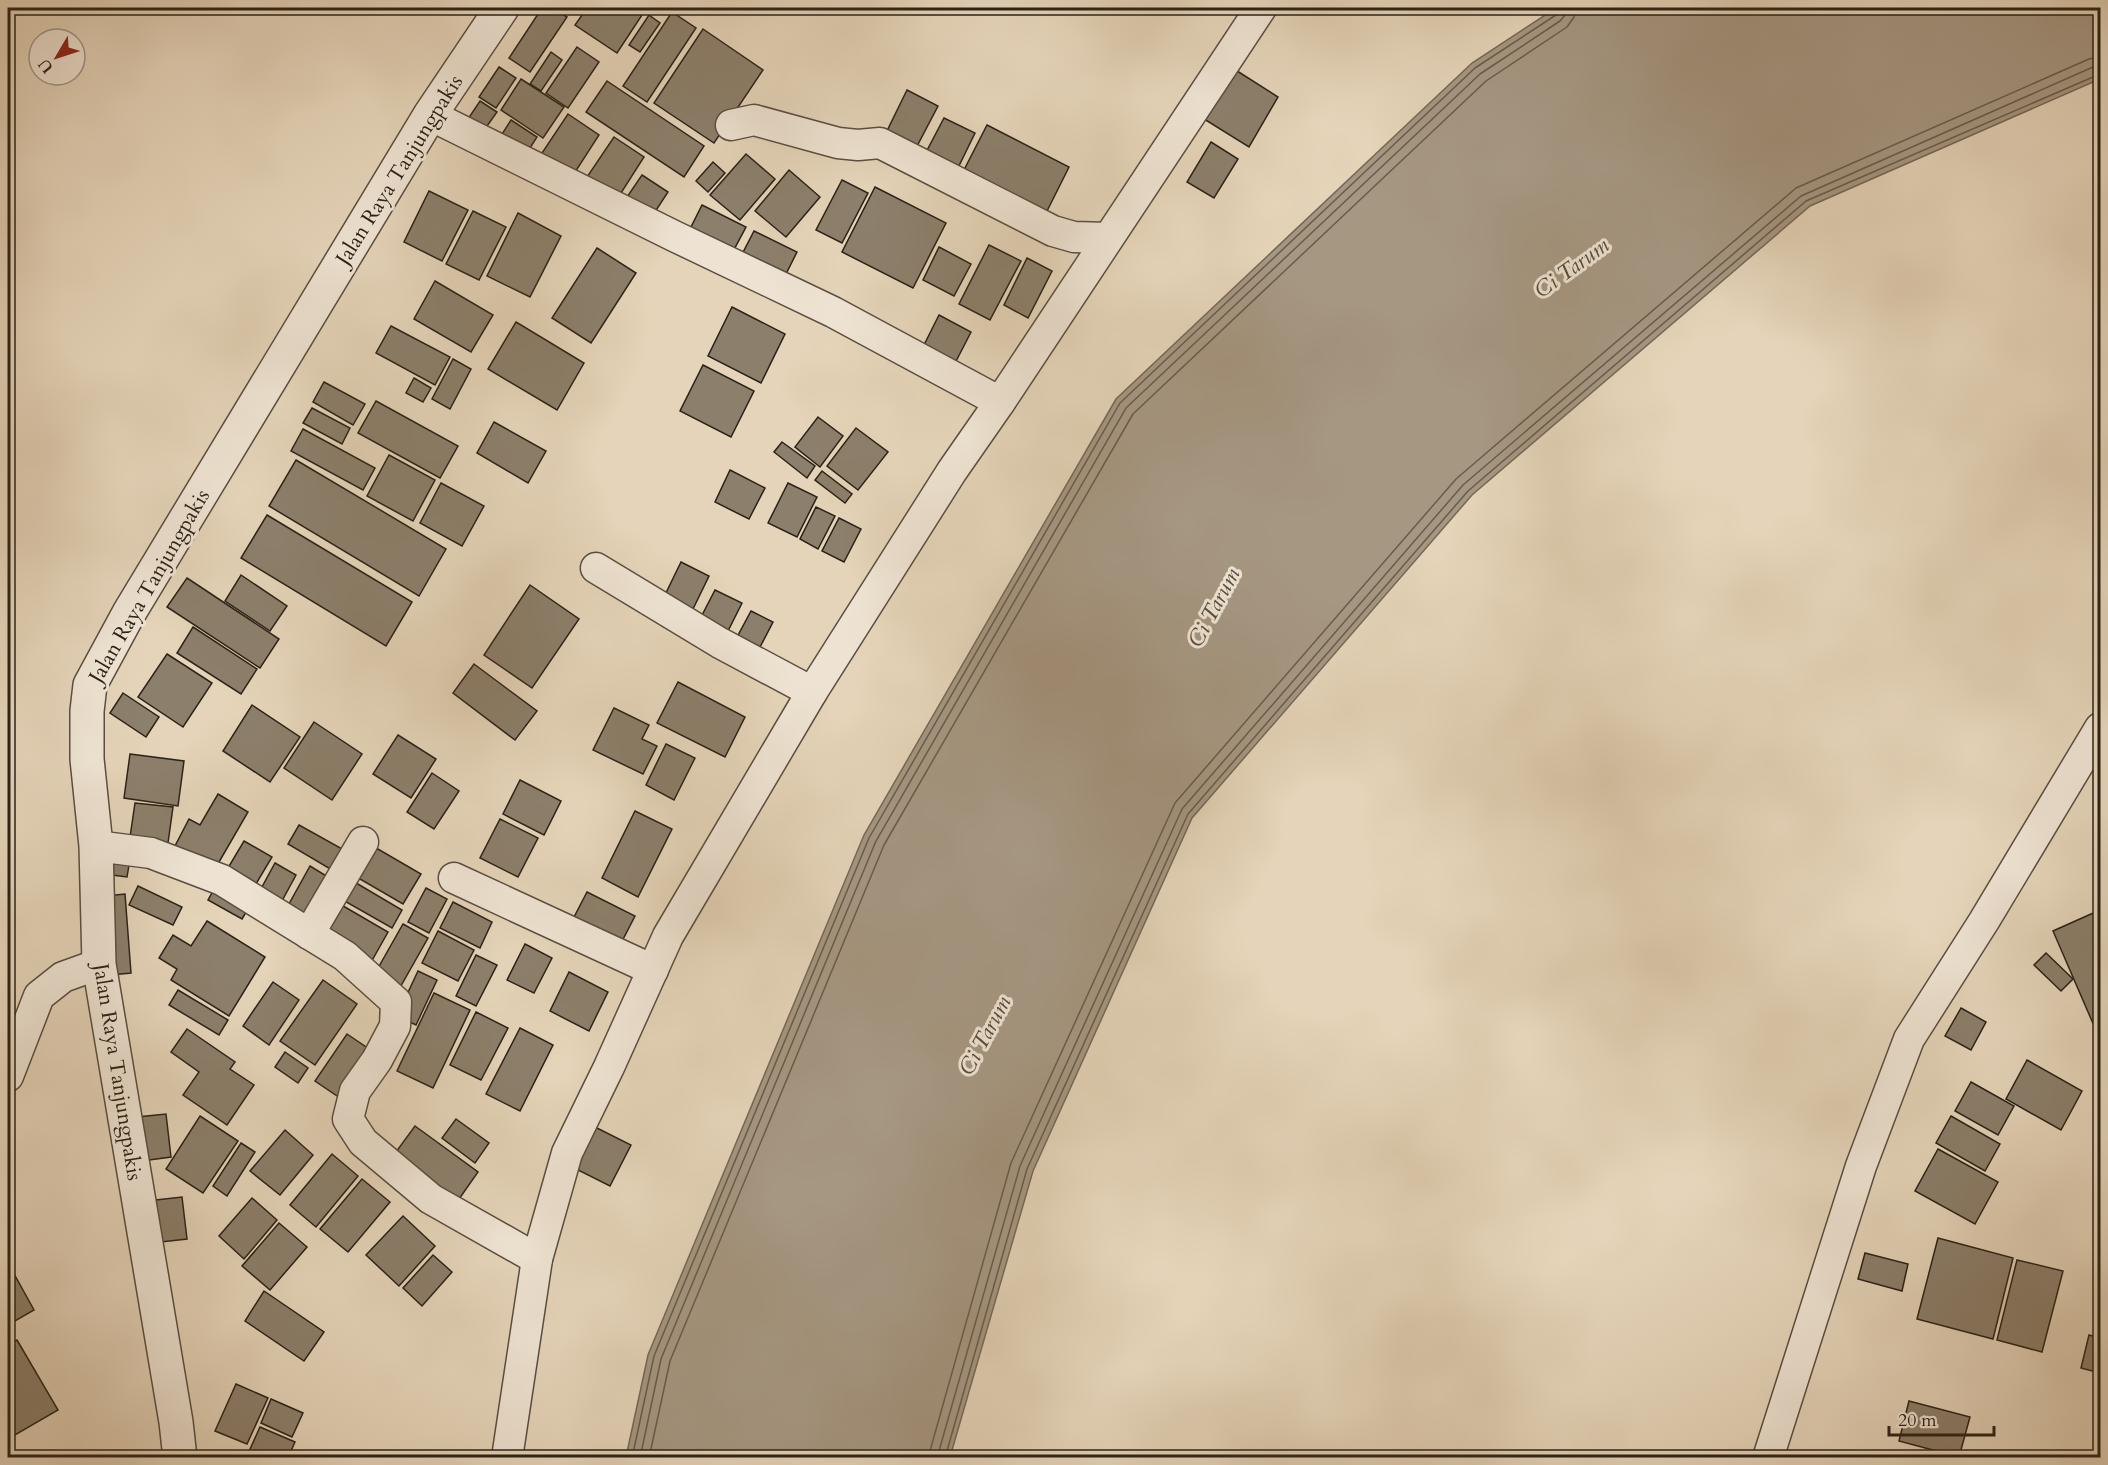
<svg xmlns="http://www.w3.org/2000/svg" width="2108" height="1465" viewBox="0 0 2108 1465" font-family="Cardo,serif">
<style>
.water{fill:#a69782;stroke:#756857;stroke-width:1.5}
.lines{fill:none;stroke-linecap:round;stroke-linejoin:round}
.shore{stroke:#685c4c;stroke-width:1.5}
.building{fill:#8c7f6b;stroke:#2b2217;stroke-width:1.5}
.minor-casing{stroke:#5a4e40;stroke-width:33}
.tertiary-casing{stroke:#5a4e40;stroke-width:36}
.minor{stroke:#eee3d2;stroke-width:30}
.tertiary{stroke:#eee3d2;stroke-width:33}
.labels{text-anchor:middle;stroke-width:6;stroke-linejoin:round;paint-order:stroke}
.street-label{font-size:21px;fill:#2b2217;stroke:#eee3d2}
.water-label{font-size:22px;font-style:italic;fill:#564b3c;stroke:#eee3d2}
</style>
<rect width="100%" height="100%" fill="#e5d4b9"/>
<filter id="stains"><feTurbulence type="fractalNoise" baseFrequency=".00333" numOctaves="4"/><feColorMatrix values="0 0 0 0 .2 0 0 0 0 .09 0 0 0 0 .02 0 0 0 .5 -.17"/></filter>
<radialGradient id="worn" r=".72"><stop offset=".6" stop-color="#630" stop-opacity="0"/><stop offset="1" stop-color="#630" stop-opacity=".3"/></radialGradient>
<!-- water -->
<path class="water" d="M 1556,8 L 2100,8 L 2100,79 L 1810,206 L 1472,495 L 1192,818 L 1033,1171 L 950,1457 L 626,1457 L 648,1355 L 864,835 L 1116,399 L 1472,63 Z"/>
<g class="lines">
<!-- shore -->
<g class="shore">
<path d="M 632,1458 L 654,1356 L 869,838 L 1120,403 L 1475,68 L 1556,15 L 1559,8"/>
<path d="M 640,1458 L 661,1359 L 876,841 L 1126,408 L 1480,74 L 1560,21 L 1565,15 L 1566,8"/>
<path d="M 649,1458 L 670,1361 L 884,845 L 1133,414 L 1486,81 L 1567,27 L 1574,17 L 1575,8"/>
<path d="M 928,1458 L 1011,1163 L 1175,803 L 1456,479 L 1796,188 L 2089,59 L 2100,57"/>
<path d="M 937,1458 L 1020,1166 L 1182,809 L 1463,485 L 1801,196 L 2093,67 L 2100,66"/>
<path d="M 945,1458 L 1027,1169 L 1188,814 L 1468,491 L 1806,201 L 2100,74"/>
</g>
</g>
<!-- building -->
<g class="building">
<path d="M 542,8 L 553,8 L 567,17 L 530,72 L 509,58 Z"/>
<path d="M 561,8 L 574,8 L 570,14 Z"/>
<path d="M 587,8 L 637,8 L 644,12 L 617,53 L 575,25 Z"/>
<path d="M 672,12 L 696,28 L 647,102 L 623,86 Z"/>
<path d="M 649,15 L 660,23 L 640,52 L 629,45 Z"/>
<path d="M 703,29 L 763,70 L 714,143 L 654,103 Z"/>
<path d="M 577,47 L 599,62 L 568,108 L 546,93 Z"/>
<path d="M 551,52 L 562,60 L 541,91 L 530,84 Z"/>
<path d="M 499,67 L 516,78 L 496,108 L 479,97 Z"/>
<path d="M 1234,69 L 1278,97 L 1249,147 L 1204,119 Z"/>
<path d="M 521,79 L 564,107 L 543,138 L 501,110 Z"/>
<path d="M 607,81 L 704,146 L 684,177 L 586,112 Z"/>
<path d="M 907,90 L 938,106 L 915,150 L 885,135 Z"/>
<path d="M 480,101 L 497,112 L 480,136 L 464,125 Z"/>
<path d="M 568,114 L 599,135 L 570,180 L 538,159 Z"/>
<path d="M 944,118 L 975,133 L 954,176 L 922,160 Z"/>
<path d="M 511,120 L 537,137 L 523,159 L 497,142 Z"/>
<path d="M 987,125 L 1069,167 L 1045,215 L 963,172 Z"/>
<path d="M 614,137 L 644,157 L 614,204 L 583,183 Z"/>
<path d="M 1211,142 L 1238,159 L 1214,198 L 1187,182 Z"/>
<path d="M 746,154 L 775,179 L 740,220 L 710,195 Z"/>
<path d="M 713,162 L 725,173 L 708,192 L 696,181 Z"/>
<path d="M 789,170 L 820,197 L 786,237 L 755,211 Z"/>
<path d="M 642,175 L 668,192 L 653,215 L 627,197 Z"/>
<path d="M 842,180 L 868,193 L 842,243 L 816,230 Z"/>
<path d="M 875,187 L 946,223 L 913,288 L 842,252 Z"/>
<path d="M 429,191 L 468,210 L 442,261 L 404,242 Z"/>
<path d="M 702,205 L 746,227 L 729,259 L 686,237 Z"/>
<path d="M 473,211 L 506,227 L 479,280 L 446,264 Z"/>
<path d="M 518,213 L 561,236 L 530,297 L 487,276 Z"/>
<path d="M 754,231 L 797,252 L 781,284 L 738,262 Z"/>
<path d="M 989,245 L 1021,261 L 990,320 L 959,304 Z"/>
<path d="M 939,247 L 971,264 L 954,296 L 923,280 Z"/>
<path d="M 597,248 L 636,273 L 591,343 L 552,318 Z"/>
<path d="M 1027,258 L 1052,271 L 1028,318 L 1004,305 Z"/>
<path d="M 435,281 L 493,315 L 471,352 L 414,319 Z"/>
<path d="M 732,307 L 785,334 L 761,383 L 708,356 Z"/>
<path d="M 939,315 L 971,332 L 952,369 L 920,353 Z"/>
<path d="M 516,322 L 584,363 L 557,410 L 488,369 Z"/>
<path d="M 391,326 L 450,357 L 435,385 L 376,353 Z"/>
<path d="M 453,359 L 471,369 L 450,409 L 432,399 Z"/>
<path d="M 703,365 L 754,391 L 731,437 L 680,411 Z"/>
<path d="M 414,378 L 431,388 L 423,402 L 406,393 Z"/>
<path d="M 324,382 L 365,404 L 353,425 L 313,402 Z"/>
<path d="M 376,401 L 458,446 L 440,478 L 358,433 Z"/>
<path d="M 312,408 L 350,428 L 342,444 L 303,423 Z"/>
<path d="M 818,417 L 843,436 L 820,467 L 795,447 Z"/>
<path d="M 494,422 L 546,451 L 528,483 L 477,453 Z"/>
<path d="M 856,428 L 888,452 L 858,490 L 827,466 Z"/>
<path d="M 303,429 L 375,468 L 363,490 L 291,451 Z"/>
<path d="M 782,442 L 815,466 L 807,478 L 774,452 Z"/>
<path d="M 389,455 L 435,480 L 413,521 L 367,496 Z"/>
<path d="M 296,460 L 446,549 L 419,596 L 269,506 Z"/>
<path d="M 730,470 L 765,488 L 749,519 L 715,502 Z"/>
<path d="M 822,471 L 852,494 L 845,503 L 815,480 Z"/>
<path d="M 441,483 L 484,506 L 462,546 L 420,523 Z"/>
<path d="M 788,483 L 817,497 L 797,537 L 768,523 Z"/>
<path d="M 816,507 L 835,516 L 818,549 L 800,539 Z"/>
<path d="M 267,515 L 412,602 L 386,646 L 241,558 Z"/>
<path d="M 839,518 L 861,529 L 844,562 L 822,551 Z"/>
<path d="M 681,562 L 709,576 L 692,611 L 664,597 Z"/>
<path d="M 241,575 L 287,606 L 270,631 L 225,601 Z"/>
<path d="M 187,578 L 279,639 L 260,668 L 167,607 Z"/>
<path d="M 530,585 L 579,619 L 532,688 L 484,655 Z"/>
<path d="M 715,590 L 742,603 L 724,639 L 697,625 Z"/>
<path d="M 751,611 L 773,622 L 758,651 L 736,639 Z"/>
<path d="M 193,627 L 257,669 L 241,694 L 177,653 Z"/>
<path d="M 167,654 L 212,683 L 183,727 L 138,697 Z"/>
<path d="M 474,664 L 537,711 L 515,740 L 453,693 Z"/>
<path d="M 678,682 L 745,717 L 725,757 L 657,723 Z"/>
<path d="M 123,693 L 159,717 L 146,737 L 110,713 Z"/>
<path d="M 252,705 L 300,737 L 270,782 L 223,751 Z"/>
<path d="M 614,708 L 649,725 L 642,739 L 657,746 L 643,774 L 593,750 Z"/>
<path d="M 314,722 L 362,754 L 332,800 L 284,768 Z"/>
<path d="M 398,735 L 436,759 L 411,798 L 373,774 Z"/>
<path d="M 666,744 L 695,758 L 674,800 L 646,785 Z"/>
<path d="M 130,754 L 184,761 L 178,806 L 124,798 Z"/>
<path d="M 432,773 L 459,791 L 434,829 L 407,812 Z"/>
<path d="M 520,780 L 561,801 L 544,835 L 503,814 Z"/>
<path d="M 218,794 L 248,812 L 215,869 L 175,846 L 189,819 L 200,825 Z"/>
<path d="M 135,803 L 173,807 L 167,850 L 129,844 Z"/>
<path d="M 635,811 L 672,829 L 638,897 L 602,878 Z"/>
<path d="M 500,819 L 538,838 L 518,877 L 480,858 Z"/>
<path d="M 299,825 L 344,850 L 332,870 L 288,844 Z"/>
<path d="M 244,841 L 272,857 L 250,894 L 222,878 Z"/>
<path d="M 371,845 L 421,874 L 403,904 L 353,875 Z"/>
<path d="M 107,850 L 131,853 L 127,877 L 104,874 Z"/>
<path d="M 275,863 L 296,875 L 277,910 L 256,898 Z"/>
<path d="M 310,866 L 328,877 L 302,923 L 284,913 Z"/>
<path d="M 351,880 L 402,910 L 392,928 L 341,899 Z"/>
<path d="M 217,884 L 251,904 L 242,919 L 208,900 Z"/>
<path d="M 138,886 L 182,907 L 173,925 L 129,905 Z"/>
<path d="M 426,888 L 447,899 L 429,933 L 408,922 Z"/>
<path d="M 587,892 L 635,916 L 619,947 L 571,923 Z"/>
<path d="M 125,894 L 131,973 L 111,975 L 105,896 Z"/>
<path d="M 453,902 L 492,922 L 480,948 L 440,928 Z"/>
<path d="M 338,903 L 388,932 L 370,964 L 320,936 Z"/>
<path d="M 2100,910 L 2100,1034 L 2098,1035 L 2053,931 Z"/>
<path d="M 207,921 L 265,957 L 229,1016 L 171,980 L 177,969 L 159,958 L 173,935 L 191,946 Z"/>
<path d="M 403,924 L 428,938 L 398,991 L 373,977 Z"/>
<path d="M 438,931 L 474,950 L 458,981 L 422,963 Z"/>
<path d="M 525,944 L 552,958 L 534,993 L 507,980 Z"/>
<path d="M 2046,953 L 2073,979 L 2061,991 L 2034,965 Z"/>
<path d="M 476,955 L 497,965 L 476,1006 L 456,996 Z"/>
<path d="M 418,971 L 437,980 L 416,1025 L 397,1016 Z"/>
<path d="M 569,972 L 608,992 L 589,1031 L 550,1011 Z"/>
<path d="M 323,980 L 357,1004 L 315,1065 L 280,1041 Z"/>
<path d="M 273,982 L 299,1000 L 269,1045 L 243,1026 Z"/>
<path d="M 178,990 L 228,1020 L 219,1035 L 169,1005 Z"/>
<path d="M 434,993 L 470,1010 L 433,1088 L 397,1071 Z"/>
<path d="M 1961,1008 L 1986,1022 L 1971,1050 L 1945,1036 Z"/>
<path d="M 476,1012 L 508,1028 L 481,1080 L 450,1065 Z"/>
<path d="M 520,1028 L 553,1045 L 520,1111 L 486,1094 Z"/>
<path d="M 187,1029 L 235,1062 L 230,1069 L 254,1085 L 227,1125 L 183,1095 L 199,1072 L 171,1052 Z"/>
<path d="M 347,1034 L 378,1055 L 346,1102 L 315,1081 Z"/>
<path d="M 285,1052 L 308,1068 L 298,1083 L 275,1067 Z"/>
<path d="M 2027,1060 L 2082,1091 L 2061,1130 L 2006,1099 Z"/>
<path d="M 1971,1082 L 2014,1106 L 1998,1135 L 1955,1111 Z"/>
<path d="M 166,1114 L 171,1157 L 142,1161 L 137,1117 Z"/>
<path d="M 200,1116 L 238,1141 L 203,1193 L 166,1169 Z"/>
<path d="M 1951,1116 L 2000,1144 L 1985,1171 L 1936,1143 Z"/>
<path d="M 456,1119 L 489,1143 L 475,1163 L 442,1138 Z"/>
<path d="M 591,1125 L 631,1145 L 610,1186 L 570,1166 Z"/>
<path d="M 415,1126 L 478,1172 L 457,1202 L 393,1156 Z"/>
<path d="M 285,1130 L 313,1155 L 280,1195 L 250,1171 Z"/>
<path d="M 241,1143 L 255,1152 L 227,1196 L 213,1186 Z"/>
<path d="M 1938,1149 L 1998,1182 L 1975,1224 L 1915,1191 Z"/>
<path d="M 332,1154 L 358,1176 L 316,1227 L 290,1205 Z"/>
<path d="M 362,1179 L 390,1202 L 348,1252 L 320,1229 Z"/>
<path d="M 182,1197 L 187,1239 L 152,1243 L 147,1201 Z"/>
<path d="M 252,1198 L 277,1220 L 244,1259 L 219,1236 Z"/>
<path d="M 403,1216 L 435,1246 L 399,1286 L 366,1255 Z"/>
<path d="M 279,1223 L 307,1247 L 270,1290 L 242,1266 Z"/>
<path d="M 1938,1238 L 2013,1258 L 1993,1339 L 1917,1319 Z"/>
<path d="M 1865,1253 L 1908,1264 L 1902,1291 L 1858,1279 Z"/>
<path d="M 433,1255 L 452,1272 L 422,1306 L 403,1288 Z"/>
<path d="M 2017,1260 L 2063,1271 L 2042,1352 L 1997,1340 Z"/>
<path d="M 8,1263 L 34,1310 L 8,1325 Z"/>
<path d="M 264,1291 L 324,1332 L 304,1361 L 245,1321 Z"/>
<path d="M 2089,1335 L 2100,1338 L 2100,1373 L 2081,1368 Z"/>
<path d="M 17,1340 L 58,1410 L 8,1439 L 8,1345 Z"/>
<path d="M 236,1384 L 268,1398 L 247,1444 L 215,1431 Z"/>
<path d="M 271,1399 L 303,1413 L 292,1437 L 261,1423 Z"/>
<path d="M 1909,1401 L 1970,1417 L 1959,1457 L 1899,1441 Z"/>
<path d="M 260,1427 L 295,1442 L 288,1458 L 246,1458 Z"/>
</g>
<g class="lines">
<defs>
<g id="minor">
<path d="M 430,115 L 674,236 L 833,312 L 1000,402"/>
<path d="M 731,125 L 754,120 L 838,143 L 858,145 L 880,143 L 1053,231 L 1074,237 L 1108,238"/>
<path d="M 596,568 L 720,643 L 812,692"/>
<path d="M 96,846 L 151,853 L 222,880 L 345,956 L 396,1002 L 395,1026 L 377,1060 L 355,1091 L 348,1119 L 363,1142 L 431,1199 L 537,1259"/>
<path d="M 454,878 L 653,970"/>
<path d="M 309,934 L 363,842"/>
<path d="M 8,1076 L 39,996 L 63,977 L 99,964"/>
<path d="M 507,1458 L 537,1259 L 567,1153 L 609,1067 L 668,936 L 812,692 L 952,471 L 1000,402 L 1261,8"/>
<path d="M 1768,1458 L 1861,1166 L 1909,1039 L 1984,921 L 2100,728"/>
</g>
<path id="tertiary" d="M 180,1458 L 176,1422 L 99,964 L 96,846 L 87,759 L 87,711 L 90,685 L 129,613 L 430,115 L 502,8"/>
</defs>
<!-- minor casing -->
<use href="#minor" class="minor-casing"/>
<!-- tertiary casing -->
<use href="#tertiary" class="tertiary-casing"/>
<!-- minor -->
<use href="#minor" class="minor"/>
<!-- tertiary -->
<use href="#tertiary" class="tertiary"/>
</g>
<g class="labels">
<!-- street labels -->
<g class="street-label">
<text transform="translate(399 170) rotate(-58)" y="7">Jalan Raya Tanjungpakis</text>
<text transform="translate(149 586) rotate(-60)" y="7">Jalan Raya Tanjungpakis</text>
<text transform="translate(118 1072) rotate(81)" y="7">Jalan Raya Tanjungpakis</text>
</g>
<!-- water labels -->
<g class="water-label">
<text transform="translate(1571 267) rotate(-36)" y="8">Ci Tarum</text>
<text transform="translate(1213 607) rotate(-62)" y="8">Ci Tarum</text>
<text transform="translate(984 1035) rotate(-62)" y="8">Ci Tarum</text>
</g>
</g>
<!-- margin -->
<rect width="2108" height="1465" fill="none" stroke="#e5d4b9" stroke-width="30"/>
<rect x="9" y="9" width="2090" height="1447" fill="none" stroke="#2b2217" stroke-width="3"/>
<rect x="15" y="15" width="2078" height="1435" fill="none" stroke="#2b2217" stroke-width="1.5"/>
<!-- north arrow -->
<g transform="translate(57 57) rotate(231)"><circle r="28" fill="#eee3d2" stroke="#a09687" stroke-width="1.5"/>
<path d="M0-4.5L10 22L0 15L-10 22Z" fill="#8f2418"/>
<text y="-9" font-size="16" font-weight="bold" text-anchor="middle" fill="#2b2217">U</text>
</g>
<!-- scale -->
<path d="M1889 1426v9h105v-9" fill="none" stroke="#2b2217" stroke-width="3"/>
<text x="1898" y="1426" font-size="18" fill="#2b2217" stroke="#eee3d2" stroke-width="4.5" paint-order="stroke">20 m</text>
<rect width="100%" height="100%" filter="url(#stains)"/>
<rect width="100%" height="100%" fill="url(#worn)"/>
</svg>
